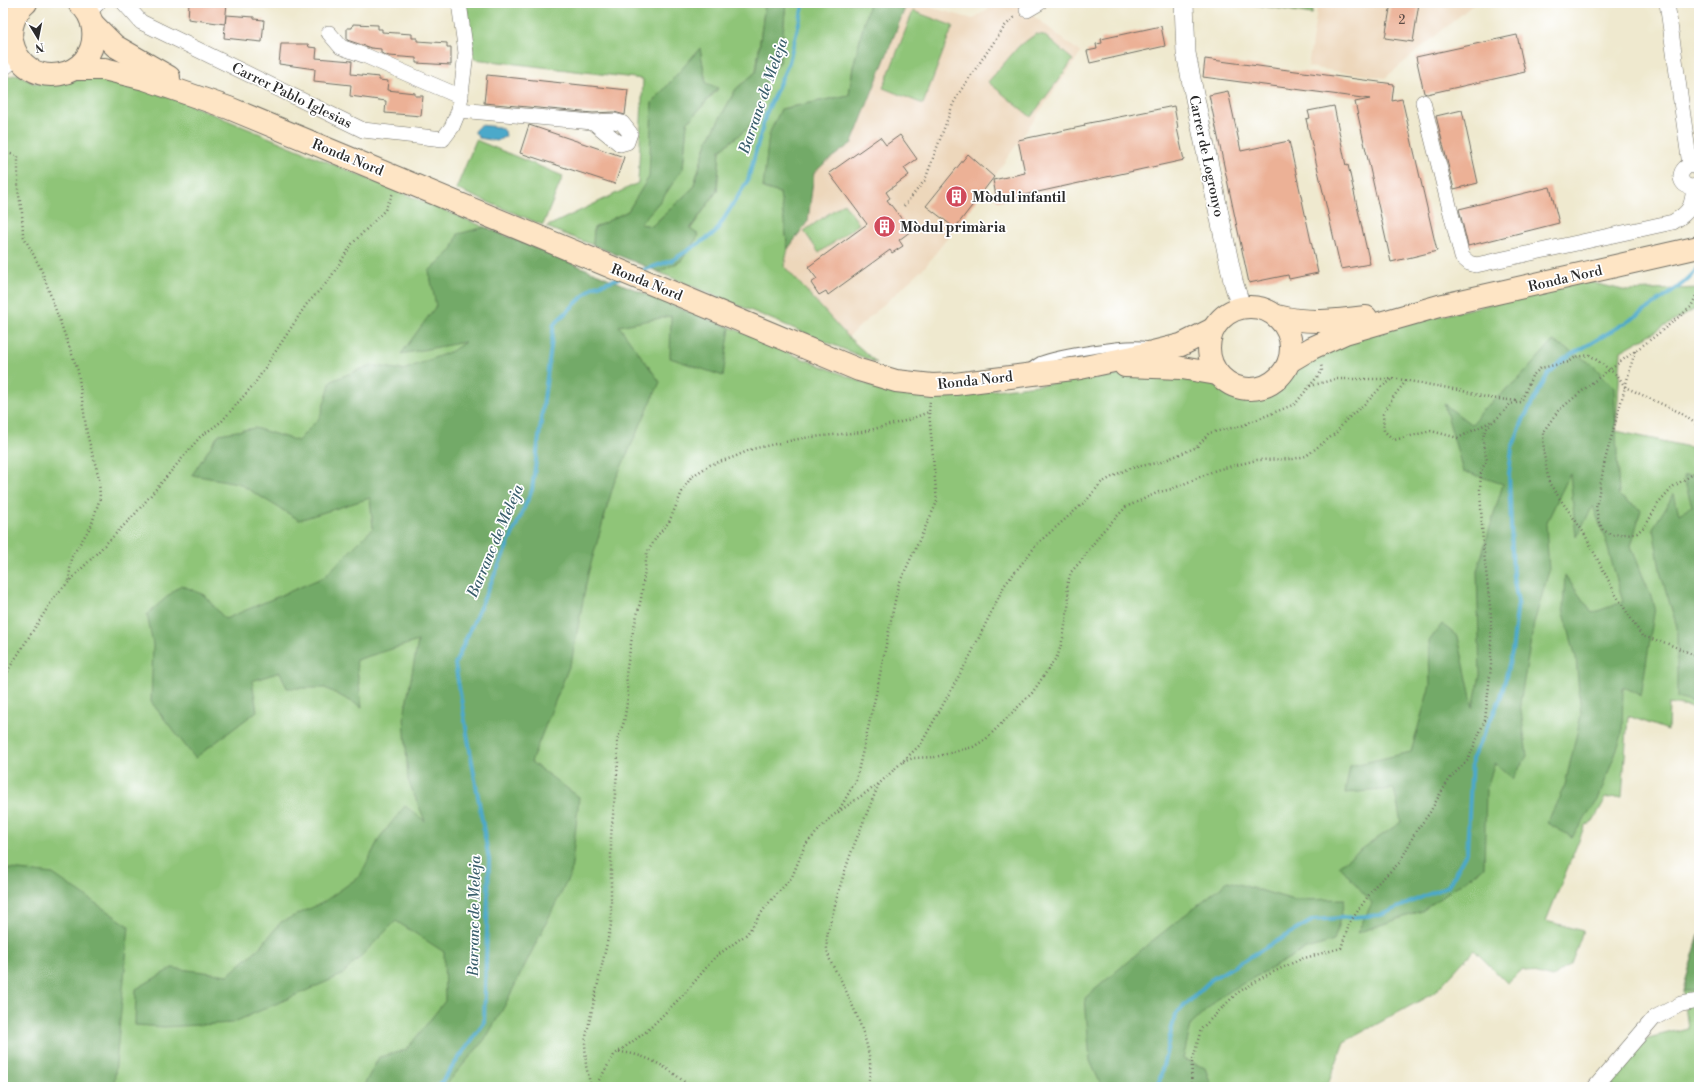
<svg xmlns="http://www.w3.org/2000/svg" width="1702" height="1090" viewBox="0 0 1702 1090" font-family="'Libre Bodoni',serif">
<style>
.built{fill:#edd7bb}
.green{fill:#8fc578;stroke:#5d7852}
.forest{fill:#73aa68;stroke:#4f6a4a}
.water{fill:#4ba9ca;stroke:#3b6a7a}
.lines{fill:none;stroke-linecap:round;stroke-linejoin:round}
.stream{stroke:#4ba9ca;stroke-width:4}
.building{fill:#ecb196}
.service-casing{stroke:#706e64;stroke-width:10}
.minor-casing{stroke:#706e64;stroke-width:16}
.tertiary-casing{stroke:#706e64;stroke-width:20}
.secondary-casing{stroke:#706e64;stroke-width:24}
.path{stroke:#706e64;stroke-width:2.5;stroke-dasharray:1 3;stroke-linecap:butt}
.service{stroke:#fff;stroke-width:8}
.minor{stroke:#fff;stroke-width:15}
.tertiary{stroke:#fff;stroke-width:19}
.secondary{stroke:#fee5c5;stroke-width:22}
.labels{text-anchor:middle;stroke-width:3.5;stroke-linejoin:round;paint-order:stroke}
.number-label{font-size:12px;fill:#5b4c46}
.street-label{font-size:14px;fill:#2b2b2b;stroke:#fff}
.poi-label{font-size:14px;font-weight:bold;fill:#2b2b2b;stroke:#fff;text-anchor:start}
.water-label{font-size:15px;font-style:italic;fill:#385d6b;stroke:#fff}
</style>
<rect width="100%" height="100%" fill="#fff"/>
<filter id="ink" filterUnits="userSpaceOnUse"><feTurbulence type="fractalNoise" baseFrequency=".025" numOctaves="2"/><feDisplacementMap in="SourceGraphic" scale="8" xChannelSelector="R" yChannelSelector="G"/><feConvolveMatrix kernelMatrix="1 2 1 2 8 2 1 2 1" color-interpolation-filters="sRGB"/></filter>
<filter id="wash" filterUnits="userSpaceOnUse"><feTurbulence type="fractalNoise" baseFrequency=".012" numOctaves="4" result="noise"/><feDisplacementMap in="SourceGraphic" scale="16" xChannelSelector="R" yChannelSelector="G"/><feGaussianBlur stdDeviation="0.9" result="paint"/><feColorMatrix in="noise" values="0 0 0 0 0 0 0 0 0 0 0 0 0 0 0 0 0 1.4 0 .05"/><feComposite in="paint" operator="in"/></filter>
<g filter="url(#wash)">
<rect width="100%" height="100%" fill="#efe9cf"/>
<!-- built -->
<g class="built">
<path d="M 907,3 L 914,3 L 973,19 L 986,10 L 1000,3 L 1017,3 L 1081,53 L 994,177 L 925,267 L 848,337 L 784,266 L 788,249 L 808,221 L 814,173 L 826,162 L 852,143 Z"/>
<path d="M 1318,3 L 1475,3 L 1385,78 L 1308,67 Z"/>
</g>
<!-- green -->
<g class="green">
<path d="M 466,3 L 765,3 L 756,72 L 736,89 L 707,142 L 693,188 L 652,226 L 639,224 L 662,199 L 683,168 L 687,123 L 718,89 L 706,83 L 700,49 L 652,103 L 650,177 L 628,211 L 594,228 L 593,245 L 546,227 L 638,183 L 643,79 L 474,59 Z"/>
<path d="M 786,3 L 869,3 L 853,67 L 849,95 L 781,109 L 763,188 L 780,193 L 788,249 L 784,266 L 848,337 L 877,363 L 658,272 L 681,261 L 699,235 L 690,230 L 717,191 L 720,150 L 756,122 L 765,82 L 780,62 Z"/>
<path d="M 1244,3 L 1314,3 L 1312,14 Z"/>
<path d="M 913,11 L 953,26 L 923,104 L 883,88 Z"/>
<path d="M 1036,34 L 1044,35 L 1073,60 L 1031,117 L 988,82 L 1019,46 Z"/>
<path d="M 18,74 L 33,83 L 58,84 L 83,78 L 105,77 L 186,103 L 689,312 L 730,327 L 796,356 L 870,385 L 904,395 L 946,396 L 1137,373 L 1209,380 L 1221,390 L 1239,398 L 1259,398 L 1277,390 L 1294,375 L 1305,360 L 1369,333 L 1586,281 L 1627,291 L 1699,288 L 1699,307 L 1621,351 L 1616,431 L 1694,448 L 1699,446 L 1699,704 L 1695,703 L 1696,708 L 1669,704 L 1668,730 L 1628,716 L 1622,797 L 1606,798 L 1592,823 L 1585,825 L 1546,921 L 1583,931 L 1571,964 L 1552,978 L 1522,970 L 1507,983 L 1474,950 L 1434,993 L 1344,1042 L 1327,1087 L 3,1087 L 3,78 Z"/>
<path d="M 476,140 L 563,176 L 543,225 L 456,189 Z"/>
<path d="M 844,203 L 859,224 L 819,253 L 804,231 Z"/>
<path d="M 1699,935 L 1699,1087 L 1606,1087 L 1648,1038 L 1688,1028 L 1683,990 Z"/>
</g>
<!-- forest -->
<g class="forest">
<path d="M 765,3 L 786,3 L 780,62 L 765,82 L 756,122 L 720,150 L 717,191 L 690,229 L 699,235 L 681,261 L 659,272 L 593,245 L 594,228 L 628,211 L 649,177 L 652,103 L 700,48 L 706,83 L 718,88 L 687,123 L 683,168 L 662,199 L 640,224 L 652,226 L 693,188 L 707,142 L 736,89 L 756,72 Z"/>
<path d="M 869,3 L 907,3 L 852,143 L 826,162 L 814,173 L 808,221 L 788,249 L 780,193 L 763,188 L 769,134 L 781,109 L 849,95 L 853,67 Z"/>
<path d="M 485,227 L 689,312 L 730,327 L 723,376 L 670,358 L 671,316 L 619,326 L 660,382 L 614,483 L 588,574 L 572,659 L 531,762 L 579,797 L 571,873 L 504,1007 L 486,1038 L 444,1087 L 363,1087 L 379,1057 L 406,1050 L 445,1001 L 444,952 L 396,921 L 342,975 L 232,1023 L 164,1027 L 135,1025 L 136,989 L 172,968 L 228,975 L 260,947 L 281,922 L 322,903 L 360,876 L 380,837 L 405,806 L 425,821 L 408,780 L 404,716 L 418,641 L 356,660 L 362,707 L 325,688 L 287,688 L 280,672 L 252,681 L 257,711 L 195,758 L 151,702 L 153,645 L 147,614 L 181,585 L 204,595 L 225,619 L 324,577 L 373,528 L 370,498 L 299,520 L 238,483 L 192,475 L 219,434 L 255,428 L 298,441 L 320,417 L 331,381 L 371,365 L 403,370 L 452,351 L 465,342 L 401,354 L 436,306 L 429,271 L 452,250 L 458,234 Z"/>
<path d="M 1553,341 L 1592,364 L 1614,388 L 1619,496 L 1641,510 L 1631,546 L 1655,607 L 1641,696 L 1623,686 L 1622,735 L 1598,800 L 1572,837 L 1547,823 L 1565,785 L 1581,715 L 1576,658 L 1563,609 L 1565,575 L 1592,613 L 1623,602 L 1605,538 L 1593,506 L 1576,537 L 1570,474 L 1546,524 L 1549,571 L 1534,623 L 1520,703 L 1527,756 L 1513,779 L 1495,763 L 1486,790 L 1484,867 L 1422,911 L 1357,933 L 1372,903 L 1339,865 L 1401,822 L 1394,789 L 1345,793 L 1350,766 L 1411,752 L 1430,685 L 1429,641 L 1442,624 L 1458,637 L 1473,707 L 1480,675 L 1477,571 L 1503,484 L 1463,471 L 1444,404 L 1472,425 L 1481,411 L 1518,380 Z"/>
<path d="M 1696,474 L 1699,485 L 1699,704 L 1677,698 L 1677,627 L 1661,575 L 1653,528 L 1674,494 L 1679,514 L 1692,506 L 1683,476 Z"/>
<path d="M 3,868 L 53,874 L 129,926 L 114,1085 L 116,1087 L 3,1087 Z"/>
<path d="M 1228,881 L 1294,900 L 1345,899 L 1334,941 L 1304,950 L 1221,996 L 1191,1025 L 1183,1059 L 1205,1068 L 1212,1087 L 1102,1087 L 1090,1061 L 1085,998 L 1147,945 Z"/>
<path d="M 1699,935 L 1699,990 L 1683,990 Z"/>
</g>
<!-- water -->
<path class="water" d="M 480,125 L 499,127 L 505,131 L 506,136 L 497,141 L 479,138 L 474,131 Z"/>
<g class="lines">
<!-- stream -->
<g class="stream">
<path d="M 641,271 L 673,260 L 715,233 L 748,180 L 766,114 L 789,62 L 804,3"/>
<path d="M 438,1087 L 484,1023 L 489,860 L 455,664 L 532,490 L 554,324 L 593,287 L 619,278"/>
<path d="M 1158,1087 L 1175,1015 L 1212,979 L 1313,920 L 1381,915 L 1448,886 L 1467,852 L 1472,759 L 1501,697 L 1512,652 L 1518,602 L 1513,576 L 1509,474 L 1512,448 L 1524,418 L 1548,374 L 1564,359 C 1593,342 1621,326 1649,308 C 1667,296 1685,284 1699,267"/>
</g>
</g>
<g id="blocks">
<!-- building -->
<g class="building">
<path d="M 189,3 L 227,3 L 225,24 L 188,19 Z"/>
<path d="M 1391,3 L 1419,3 L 1413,42 L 1385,38 Z"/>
<path d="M 226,15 L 254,17 L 254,19 L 264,20 L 262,42 L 224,38 Z"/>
<path d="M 353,24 L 378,25 L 378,29 L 382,29 L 382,32 L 412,34 L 412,38 L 417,38 L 417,41 L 447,43 L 447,47 L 451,47 L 451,65 L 416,63 L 416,58 L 389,56 L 381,53 L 381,49 L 371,48 L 347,40 L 347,28 L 352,28 Z"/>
<path d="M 1161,26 L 1165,46 L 1090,63 L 1087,51 L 1097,49 L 1096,44 L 1102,43 L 1101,39 Z"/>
<path d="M 1517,35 L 1525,72 L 1427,94 L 1424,93 L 1416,57 Z"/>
<path d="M 281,44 L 308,44 L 309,47 L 317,48 L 316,58 L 352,61 L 351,74 L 379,77 L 379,80 L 388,81 L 387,90 L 415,93 L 415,96 L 423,96 L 421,116 L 385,113 L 386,101 L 350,96 L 351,85 L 314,81 L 315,69 L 279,64 Z"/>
<path d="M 1205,59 L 1394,84 L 1392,101 L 1402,99 L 1437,251 L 1391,262 L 1355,102 L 1370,99 L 1203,77 Z"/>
<path d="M 487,75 L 628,90 L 625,115 L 614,112 L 593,113 L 484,103 Z"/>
<path d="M 1228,91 L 1241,151 L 1289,141 L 1318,273 L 1289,279 L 1288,275 L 1249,283 L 1209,95 Z"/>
<path d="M 1174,106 L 1178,128 L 1177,128 L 1184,160 L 997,201 L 993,180 L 1025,173 L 1018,140 L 1085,126 L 1084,124 Z"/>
<path d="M 1334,106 L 1346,166 L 1348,165 L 1370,264 L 1341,269 L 1306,119 L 1310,118 L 1308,111 Z"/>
<path d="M 1462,110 L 1478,183 L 1454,189 L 1436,116 Z"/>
<path d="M 529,125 L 624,157 L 615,184 L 520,153 Z"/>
<path d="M 900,135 L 917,159 L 904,168 L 909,175 L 886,192 L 890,198 L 887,200 L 911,231 L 899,240 L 903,246 L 892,253 L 890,250 L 828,295 L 826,291 L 819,295 L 811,283 L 817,279 L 808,267 L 867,224 L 829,173 L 880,137 L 886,145 Z"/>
<path d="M 968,154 L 994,177 L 955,228 L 926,206 Z"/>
<path d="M 1550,187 L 1559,223 L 1468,246 L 1459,209 Z"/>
</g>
</g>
</g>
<g filter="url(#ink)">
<use href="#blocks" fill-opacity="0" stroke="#706e64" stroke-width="1"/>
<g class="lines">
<defs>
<path id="service" d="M 1030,368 C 1033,366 1036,363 1040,361 C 1057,354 1129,342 1146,346"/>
<g id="minor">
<path d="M 124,3 L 141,22 L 363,130 L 443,139 L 452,127 L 459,110 L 466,53 L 459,3"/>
<path d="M 1667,3 L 1690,165"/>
<path d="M 1027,10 L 1039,3"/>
<path d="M 88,13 L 98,3"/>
<path d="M 329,33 L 341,47 L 366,56 L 461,97"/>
<path d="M 3,69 L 17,57"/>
<path d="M 1423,102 L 1462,257 L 1469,263 L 1476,265 L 1673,222 C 1690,212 1692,207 1694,187"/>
<path d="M 459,110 L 593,122 L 620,144 L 627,142 L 630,133 L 622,123 L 614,121 L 593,122"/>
<path d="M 1699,168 L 1690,165 C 1673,172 1682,193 1699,185"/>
<path d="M 1595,1087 L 1654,1018 L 1681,1004 L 1699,1001"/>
</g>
<path id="tertiary" d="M 1184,3 L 1186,53 L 1192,84 L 1233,281 L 1241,307"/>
<g id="secondary">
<path d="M 26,3 C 15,12 9,28 12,41 C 23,94 99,81 93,29 C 92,19 87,10 79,3"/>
<path d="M 92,23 L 115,46 L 169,77"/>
<path d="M 75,69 L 104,69 L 145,79 L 229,108 L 859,370 L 896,381 L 932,385 L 955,384 L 1080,368 L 1133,357 L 1181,345 L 1213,329"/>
<circle cx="1250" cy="348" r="41"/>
<path d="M 1277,316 C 1307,324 1336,321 1366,317"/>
<path d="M 1290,361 L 1312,348 L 1345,333 L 1439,306 L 1699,247"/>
<path d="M 1125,366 L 1182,368 L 1217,374"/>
</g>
</defs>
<!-- service casing -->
<use href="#service" class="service-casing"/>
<!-- minor casing -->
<use href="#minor" class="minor-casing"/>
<!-- tertiary casing -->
<use href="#tertiary" class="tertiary-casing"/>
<!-- secondary casing -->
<use href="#secondary" class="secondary-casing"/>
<!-- path -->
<g class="path">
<path d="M 3,152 L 18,156 L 18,190 L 22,212 L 23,235 L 41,269 L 78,371 L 87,434 L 99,478 L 100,498 L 91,526 L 71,558 L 69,581"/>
<path d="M 904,206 L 925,180 L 953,104 L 961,90 L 1005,26 L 1016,16"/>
<path d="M 1699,289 L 1691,307 L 1654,337 L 1593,382 L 1558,411 L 1543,432 L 1544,455 L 1549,483 L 1584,533 L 1616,595 L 1642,636 L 1666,643 L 1699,657"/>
<path d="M 1254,297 L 1268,301"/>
<path d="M 1635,351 L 1605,460 L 1596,508 L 1599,522 L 1603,530 L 1612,535 L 1637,533 L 1646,525 L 1658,504 L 1674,486 L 1695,473 L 1699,473"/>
<path d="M 1406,381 L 1394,396 L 1383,414 L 1384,431 L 1394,440 L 1431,431 L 1458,438 L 1492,421"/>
<path d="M 1310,386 L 1336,379 L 1398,379 L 1459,390 L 1489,398 L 1518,401"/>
<path d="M 3,683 L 10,667 L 55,596 L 135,514 L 200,437 L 222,421 L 255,383 L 306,305 L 329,280 L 352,244 L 385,210 L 393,193"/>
<path d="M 903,762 L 913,758 L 935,757 L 973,747 L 986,739 L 1032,693 L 1058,655 L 1063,638 L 1069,601 L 1067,585 L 1071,572 L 1081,561 L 1101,533 L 1126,507 L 1159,492 L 1172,489 L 1216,470 L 1257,460 L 1293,459 L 1306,456 L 1336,433 L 1345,421 L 1369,400 L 1381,387 L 1393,379"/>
<path d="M 838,812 L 856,780 L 876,694 L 898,586 L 937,502 L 929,412"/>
<path d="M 619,1052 C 647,1054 669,1068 690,1087"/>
<path d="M 591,1087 L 586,1066 L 585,1041 L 611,925 L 611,836 L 618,763 L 617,740 L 624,722 L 628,696 L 626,674 L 633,631 L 641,599 L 647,553 L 657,536 L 669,522 L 682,492 L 691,477 L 710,465 L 734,457 L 752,449 L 803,438 L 862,432 L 905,421 L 929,412 L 930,401"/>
<path d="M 595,1087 L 614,1055 L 647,1031 L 686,992 L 715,957 L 747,934 L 767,905 L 792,877 L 805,845 L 831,817 L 880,783 L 921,744 L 970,656 L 1004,586 L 1038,543 L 1087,500 L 1101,483 L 1127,469 L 1161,462 L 1197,447 L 1209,433 L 1241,426 L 1295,404 L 1322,371 L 1321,363"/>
<path d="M 860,1087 L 867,1084 C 880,1060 851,1002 840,978 C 836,971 831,964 829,957 C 823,940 830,925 834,909 C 844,866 862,825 879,784"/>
<path d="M 1191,1087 L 1192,1063 L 1201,1029 L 1237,993 L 1265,976 L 1301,959 L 1341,948 L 1350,922 L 1376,885 L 1400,862 L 1416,831 L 1429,814 L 1440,794 L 1451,777 L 1468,760 L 1485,720 L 1491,667 L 1491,615 L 1483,544 L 1480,489 L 1481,471 L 1487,460 C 1475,423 1493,428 1510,404 L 1521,402 L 1532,376 L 1541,368 L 1569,362 L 1576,357 L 1590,355 L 1618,376 L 1625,387 L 1679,412 L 1699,426"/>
</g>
<!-- service -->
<use href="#service" class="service"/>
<!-- minor -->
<use href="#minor" class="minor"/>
<!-- tertiary -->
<use href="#tertiary" class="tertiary"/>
<!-- secondary -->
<use href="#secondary" class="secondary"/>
</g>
</g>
<!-- icons -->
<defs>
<symbol id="building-disc" viewBox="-11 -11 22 22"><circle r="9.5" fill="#d1495b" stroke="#fff"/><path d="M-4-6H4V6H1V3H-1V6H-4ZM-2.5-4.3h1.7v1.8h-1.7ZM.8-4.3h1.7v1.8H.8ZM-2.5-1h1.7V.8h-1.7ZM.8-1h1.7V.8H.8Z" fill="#fff"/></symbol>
</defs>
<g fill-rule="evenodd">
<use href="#building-disc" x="944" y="184" width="25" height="25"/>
<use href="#building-disc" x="872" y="214" width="25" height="25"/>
</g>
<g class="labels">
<!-- number labels -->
<g class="number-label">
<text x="1402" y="24">2</text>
</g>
<!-- street labels -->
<g class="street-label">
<text transform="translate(292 95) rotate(26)" y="5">Carrer Pablo Iglesias</text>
<text transform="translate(1207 156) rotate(78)" y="5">Carrer de Logronyo</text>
<text transform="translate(348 157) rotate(22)" y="5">Ronda Nord</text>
<text transform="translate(1565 278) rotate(-13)" y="5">Ronda Nord</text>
<text transform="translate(647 282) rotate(22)" y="5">Ronda Nord</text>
<text transform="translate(975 380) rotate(-6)" y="5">Ronda Nord</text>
</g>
<!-- poi labels -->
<g class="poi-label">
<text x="972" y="202">Mòdul infantil</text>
<text x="900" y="232">Mòdul primària</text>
</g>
<!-- water labels -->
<g class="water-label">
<text transform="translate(763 96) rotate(-71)" y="5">Barranc de Meleja</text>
<text transform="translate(495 541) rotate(-67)" y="5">Barranc de Meleja</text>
<text transform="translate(474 916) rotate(-89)" y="5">Barranc de Meleja</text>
</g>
</g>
<!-- margin -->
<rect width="1702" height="1090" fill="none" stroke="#fff" stroke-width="16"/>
<!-- north arrow -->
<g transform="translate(38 38) rotate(170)" stroke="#ffffff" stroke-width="3" paint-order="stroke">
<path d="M0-3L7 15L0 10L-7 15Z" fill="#2b2b2b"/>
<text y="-6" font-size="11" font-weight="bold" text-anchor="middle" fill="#2b2b2b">N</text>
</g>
</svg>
